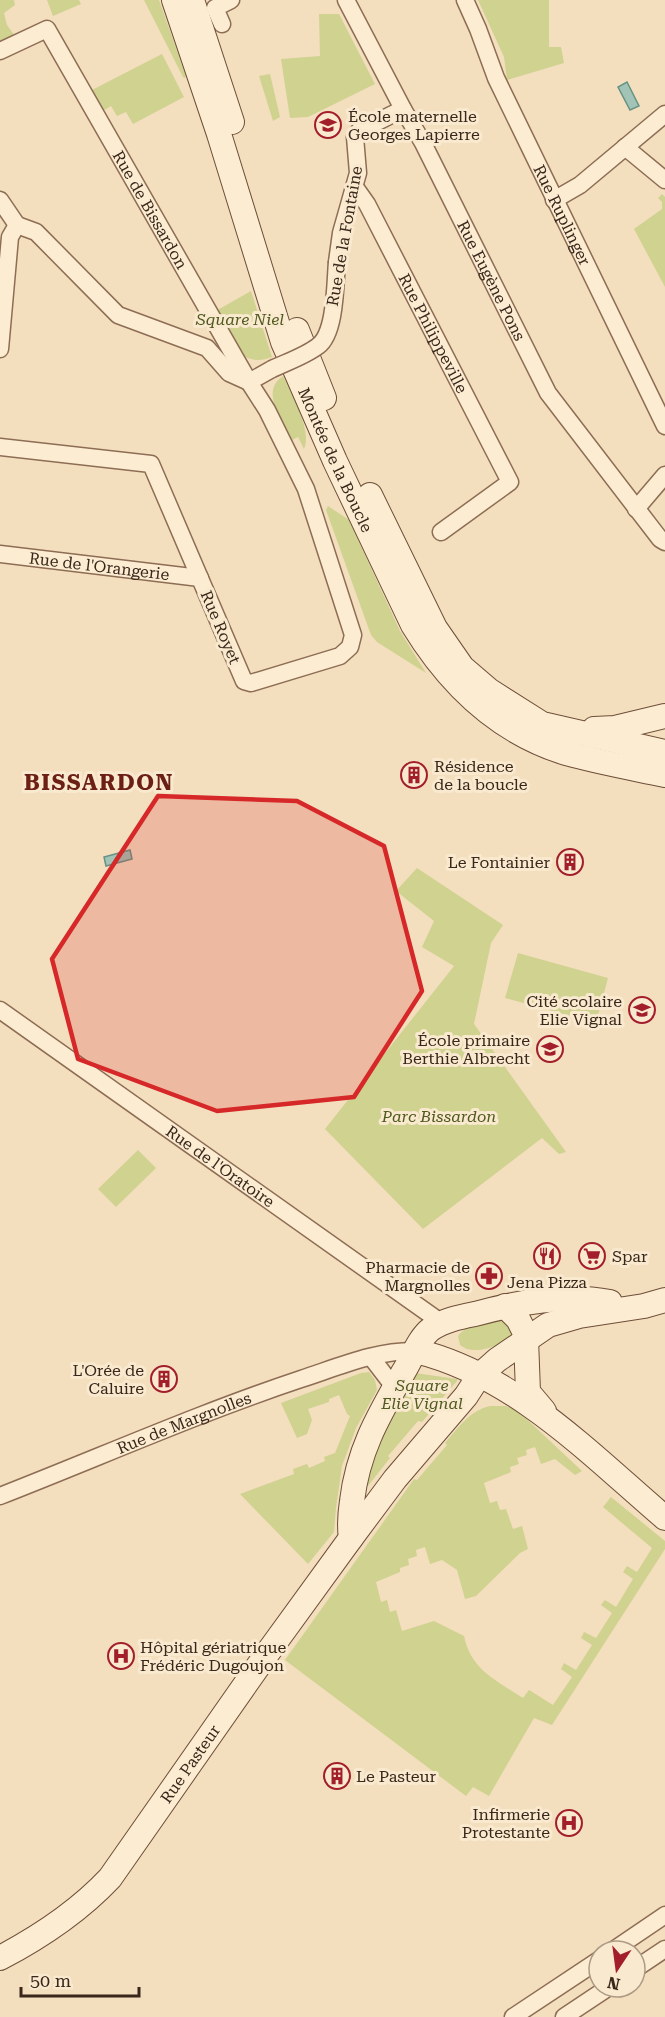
<svg xmlns="http://www.w3.org/2000/svg" width="665" height="2017" viewBox="0 0 665 2017" font-family="'Roboto Serif',serif">
<style>
.green{fill:#d0d290}
.water{fill:#a2c4b6;stroke:#689284;stroke-width:1.5}
.lines{fill:none;stroke-linecap:round;stroke-linejoin:round}
.street-casing{stroke:#8d6d54;stroke-width:19}
.secondary-casing{stroke:#6e4e38;stroke-width:26}
.street{stroke:#fcecd2;stroke-width:16}
.secondary{stroke:#fcecd2;stroke-width:24}
.street-bridge-casing{stroke:#8d6d54;stroke-width:19;stroke-linecap:butt}
.street-bridge{stroke:#fcecd2;stroke-width:16}
.marked{fill:#d62828;fill-opacity:0.2;stroke:#d62828;stroke-width:4.5;stroke-linejoin:round}
.labels{text-anchor:middle;stroke-width:6;stroke-linejoin:round;paint-order:stroke}
.poi-label{font-size:16px;fill:#3a271b;stroke:#f9e9ce;text-anchor:end}
.street-label{font-size:16px;fill:#3a271b;stroke:#f9e9ce}
.park-label{font-size:16px;font-style:italic;fill:#50591f;stroke:#f9e9ce}
.district-label{font-size:22px;font-weight:bold;letter-spacing:1.5px;fill:#6c2015;stroke:#f9e9ce}
</style>
<rect width="100%" height="100%" fill="#f3debe"/>
<!-- green -->
<g class="green">
<path d="M 0,0 L 14,0 L 15,5 L 4,13 L 7,25 L 15,36 L 0,44 Z"/>
<path d="M 47,0 L 79,0 L 81,4 L 53,16 Z"/>
<path d="M 144,0 L 159,0 L 186,76 L 185,78 L 183,77 Z"/>
<path d="M 478,0 L 549,0 L 549,47 L 561,47 L 564,63 L 507,80 L 504,57 Z"/>
<path d="M 319,14 L 339,14 L 375,84 L 308,117 L 290,118 L 281,59 L 320,56 Z"/>
<path d="M 162,54 L 184,97 L 133,124 L 126,112 L 117,116 L 111,106 L 103,111 L 92,90 Z"/>
<path d="M 270,74 L 280,117 L 273,121 L 259,76 Z"/>
<path d="M 662,194 L 665,197 L 665,287 L 634,229 L 662,209 L 662,202 L 658,198 Z"/>
<path d="M 251,291 L 272,357 C 259,362 251,361 239,353 L 214,312 Z"/>
<path d="M 283,376 C 291,392 313,433 304,449 L 298,437 L 292,440 C 283,422 259,391 283,376 Z"/>
<path d="M 328,506 L 349,520 L 400,631 L 426,673 L 377,642 L 371,635 L 326,510 Z"/>
<path d="M 417,868 L 503,925 L 491,943 L 474,1024 L 566,1152 L 559,1154 L 542,1138 L 423,1229 L 325,1129 L 454,966 L 422,947 L 434,921 L 396,891 Z"/>
<path d="M 518,953 L 608,978 L 596,1023 L 505,998 Z"/>
<path d="M 138,1150 L 156,1168 L 116,1207 L 98,1189 Z"/>
<path d="M 503,1319 L 514,1328 L 513,1337 C 499,1345 474,1357 460,1345 L 458,1336 C 467,1323 488,1323 503,1319 Z"/>
<path d="M 369,1372 L 375,1380 L 377,1390 L 356,1428 L 342,1466 L 336,1508 L 334,1532 L 308,1564 L 240,1494 L 294,1474 L 293,1469 L 307,1464 L 309,1468 L 325,1461 L 324,1457 L 335,1453 L 350,1416 L 347,1414 L 339,1395 L 329,1399 L 329,1402 L 308,1409 L 312,1420 L 307,1434 L 297,1438 L 281,1403 L 361,1373 Z"/>
<path d="M 415,1373 L 457,1379 L 457,1381 L 422,1422 L 418,1421 L 388,1456 L 390,1458 L 364,1491 L 365,1466 Z"/>
<path d="M 490,1406 L 506,1406 L 518,1411 L 582,1471 L 575,1475 L 555,1459 L 541,1464 L 535,1447 L 526,1450 L 527,1455 L 517,1458 L 519,1464 L 510,1467 L 511,1472 L 484,1483 L 490,1503 L 497,1501 L 500,1510 L 506,1509 L 513,1529 L 522,1526 L 528,1549 L 520,1553 L 476,1596 L 465,1599 L 457,1570 L 442,1560 L 430,1564 L 425,1547 L 416,1550 L 417,1556 L 408,1559 L 409,1565 L 400,1568 L 400,1572 L 376,1582 L 381,1602 L 387,1600 L 390,1612 L 396,1610 L 402,1631 L 434,1621 L 464,1636 C 471,1670 496,1680 523,1698 L 529,1690 L 553,1705 L 572,1677 L 561,1669 L 564,1663 L 576,1670 L 592,1645 L 581,1638 L 584,1632 L 596,1638 L 612,1613 L 601,1605 L 605,1600 L 616,1607 L 633,1579 L 623,1572 L 627,1566 L 637,1572 L 652,1548 L 603,1507 L 611,1497 L 665,1541 L 665,1549 L 552,1725 L 534,1718 L 489,1796 L 473,1787 L 466,1796 L 285,1660 L 414,1479 L 417,1480 L 447,1445 L 445,1443 C 459,1427 469,1411 490,1406 Z"/>
</g>
<!-- water -->
<g class="water">
<path d="M 627,82 L 639,106 L 630,110 L 618,87 Z"/>
<path d="M 130,850 L 132,859 L 106,866 L 104,857 Z"/>
</g>
<g class="lines">
<defs>
<g id="street">
<path id="s1" d="M 346,0 L 403,109 L 423,143 L 548,393 L 660,539 L 665,542"/>
<path id="s2" d="M 465,0 L 478,29 L 496,78 L 665,426"/>
<path d="M 222,24 L 215,8 L 231,0"/>
<path id="s3" d="M 0,51 L 47,29 L 249,382 L 267,410 L 306,489 L 353,635 L 350,647 L 340,656 L 251,683 L 244,681 L 151,464 L 0,447"/>
<path d="M 625,147 L 665,180"/>
<path id="s4" d="M 355,187 L 367,204 L 510,482 L 441,532"/>
<path d="M 0,200 L 17,225 L 10,237 L 0,349"/>
<path d="M 554,200 L 580,185 L 665,114"/>
<path d="M 17,225 L 36,232 L 118,315 L 207,348 L 229,373 L 249,382"/>
<path d="M 337,262 L 341,233 L 358,173 L 355,137 L 359,131 L 403,109"/>
<path d="M 249,382 L 272,369"/>
<path d="M 636,509 L 665,475"/>
<path id="s5" d="M 0,554 L 200,578"/>
<path id="s6" d="M 0,1010 L 442,1323"/>
<path d="M 371,1357 L 394,1387"/>
<path id="s7" d="M 0,1496 C 100,1457 199,1413 301,1379 C 338,1367 377,1350 416,1351"/>
<path d="M 612,1951 L 665,1915"/>
<path d="M 635,1969 L 665,1949"/>
<path d="M 513,2017 L 599,1960"/>
<path d="M 564,2017 L 609,1987"/>
</g>
<g id="secondary">
<path id="s8" d="M 174,0 L 219,134 L 283,342 L 335,461 L 413,625 C 449,684 498,732 566,753 C 598,762 632,768 665,775"/>
<path d="M 192,0 L 232,122"/>
<path d="M 297,330 L 324,398"/>
<path d="M 370,495 L 435,628 L 462,667 L 490,691 L 542,724 L 665,752"/>
<path d="M 594,729 L 615,728 L 665,716"/>
<path d="M 505,1306 L 518,1319 L 524,1331 L 526,1339 L 528,1392 L 544,1411"/>
<path d="M 416,1351 C 515,1375 590,1454 665,1518"/>
<path d="M 351,1538 C 349,1525 350,1514 352,1501 C 358,1450 379,1415 404,1371 C 412,1358 419,1338 431,1329 C 444,1320 460,1317 475,1314 C 519,1302 565,1294 610,1302"/>
<path id="s9" d="M 0,1958 C 40,1937 79,1911 110,1878 L 266,1655 L 351,1538 L 395,1479 L 466,1396 L 479,1376 L 497,1360 L 548,1325 L 579,1316 L 644,1306 L 665,1300"/>
</g>
</defs>
<!-- street casing -->
<use href="#street" class="street-casing"/>
<!-- secondary casing -->
<use href="#secondary" class="secondary-casing"/>
<!-- street -->
<use href="#street" class="street"/>
<!-- secondary -->
<use href="#secondary" class="secondary"/>
<defs>
<path id="street-bridge" d="M 272,369 C 287,362 305,356 318,346 C 336,333 335,283 337,262"/>
</defs>
<!-- street-bridge casing -->
<use href="#street-bridge" class="street-bridge-casing"/>
<!-- street-bridge -->
<use href="#street-bridge" class="street-bridge"/>
</g>
<!-- marked area -->
<path class="marked" d="M 158,796 L 297,801 L 384,846 L 422,991 L 354,1097 L 217,1111 L 78,1059 L 52,959 Z"/>
<!-- icons -->
<defs>
<symbol id="school-ring" viewBox="-11 -11 22 22"><circle r="9.5" fill="#f9e9ce" stroke="#a21e2b" stroke-width="1.5"/><path d="M0-5L7-2L0 1L-7-2ZM-4 1L0 2.5L4 1V4Q0 6-4 4Z" fill="#a21e2b"/></symbol>
<symbol id="building-ring" viewBox="-11 -11 22 22"><circle r="9.5" fill="#f9e9ce" stroke="#a21e2b" stroke-width="1.5"/><path d="M-4-6H4V6H1V3H-1V6H-4ZM-2.5-4.3h1.7v1.8h-1.7ZM.8-4.3h1.7v1.8H.8ZM-2.5-1h1.7V.8h-1.7ZM.8-1h1.7V.8H.8Z" fill="#a21e2b"/></symbol>
<symbol id="restaurant-ring" viewBox="-11 -11 22 22"><circle r="9.5" fill="#f9e9ce" stroke="#a21e2b" stroke-width="1.5"/><path d="M-5-6h1v4h1v-4h1v4h1v-4h1v5L-1.5 .5V6h-2V.5L-5-1ZM5-6V6H3V1.5H1.5Q1.5-4 5-6Z" fill="#a21e2b"/></symbol>
<symbol id="supermarket-ring" viewBox="-11 -11 22 22"><circle r="9.5" fill="#f9e9ce" stroke="#a21e2b" stroke-width="1.5"/><path d="M-6-5.5h2.5l.6 2H6L4.5 2H-2.5L-4.4-4H-6ZM-1.5 3.2a1.3 1.3 0 1 0 .1 0ZM3 3.2a1.3 1.3 0 1 0 .1 0Z" fill="#a21e2b"/></symbol>
<symbol id="pharmacy-ring" viewBox="-11 -11 22 22"><circle r="9.5" fill="#f9e9ce" stroke="#a21e2b" stroke-width="1.5"/><path d="M-2-6h4v4h4v4h-4v4h-4v-4h-4v-4h4Z" fill="#a21e2b"/></symbol>
<symbol id="hospital-ring" viewBox="-11 -11 22 22"><circle r="9.5" fill="#f9e9ce" stroke="#a21e2b" stroke-width="1.5"/><path d="M-5-5h3v3.5h4V-5h3V5h-3V1.5h-4V5h-3Z" fill="#a21e2b"/></symbol>
</defs>
<g fill-rule="evenodd">
<use href="#school-ring" x="313" y="110" width="30" height="30"/>
<use href="#building-ring" x="399" y="760" width="30" height="30"/>
<use href="#building-ring" x="555" y="847" width="30" height="30"/>
<use href="#school-ring" x="627" y="995" width="30" height="30"/>
<use href="#school-ring" x="535" y="1034" width="30" height="30"/>
<use href="#restaurant-ring" x="532" y="1241" width="30" height="30"/>
<use href="#supermarket-ring" x="577" y="1241" width="30" height="30"/>
<use href="#pharmacy-ring" x="474" y="1261" width="30" height="30"/>
<use href="#building-ring" x="149" y="1364" width="30" height="30"/>
<use href="#hospital-ring" x="106" y="1641" width="30" height="30"/>
<use href="#building-ring" x="322" y="1761" width="30" height="30"/>
<use href="#hospital-ring" x="554" y="1808" width="30" height="30"/>
</g>
<g class="labels">
<!-- poi labels -->
<g class="poi-label">
<text x="348" y="122" text-anchor="start">École maternelle<tspan x="348" dy="18">Georges Lapierre</tspan></text>
<text x="434" y="772" text-anchor="start">Résidence<tspan x="434" dy="18">de la boucle</tspan></text>
<text x="550" y="868">Le Fontainier</text>
<text x="622" y="1007">Cité scolaire<tspan x="622" dy="18">Elie Vignal</tspan></text>
<text x="530" y="1046">École primaire<tspan x="530" dy="18">Berthie Albrecht</tspan></text>
<text x="612" y="1262" text-anchor="start">Spar</text>
<text x="470" y="1273">Pharmacie de<tspan x="470" dy="18">Margnolles</tspan></text>
<text x="547" y="1288" text-anchor="middle">Jena Pizza</text>
<text x="144" y="1376">L'Orée de<tspan x="144" dy="18">Caluire</tspan></text>
<text x="140" y="1653" text-anchor="start">Hôpital gériatrique<tspan x="140" dy="18">Frédéric Dugoujon</tspan></text>
<text x="356" y="1782" text-anchor="start">Le Pasteur</text>
<text x="550" y="1820">Infirmerie<tspan x="550" dy="18">Protestante</tspan></text>
</g>
<!-- street labels -->
<g class="street-label">
<text dy="6" stroke="none"><textPath href="#s3" startOffset="260">Rue de Bissardon</textPath></text>
<text dy="6" stroke="none"><textPath href="#s2" startOffset="236">Rue Ruplinger</textPath></text>
<text transform="translate(344 236) rotate(-80)" y="6">Rue de la Fontaine</text>
<text dy="6" stroke="none"><textPath href="#s1" startOffset="316">Rue Eugène Pons</textPath></text>
<text dy="6" stroke="none"><textPath href="#s4" startOffset="166">Rue Philippeville</textPath></text>
<text dy="6" stroke="none"><textPath href="#s8" startOffset="488">Montée de la Boucle</textPath></text>
<text dy="6" stroke="none"><textPath href="#s5" startOffset="100">Rue de l'Orangerie</textPath></text>
<text transform="translate(221 627) rotate(67)" y="6">Rue Royet</text>
<text dy="6" stroke="none"><textPath href="#s6" startOffset="270">Rue de l'Oratoire</textPath></text>
<text dy="6" stroke="none"><textPath href="#s7" startOffset="198">Rue de Margnolles</textPath></text>
<text dy="6" stroke="none"><textPath href="#s9" startOffset="276">Rue Pasteur</textPath></text>
</g>
<!-- park labels -->
<g class="park-label">
<text x="240" y="325">Square Niel</text>
<text x="439" y="1122">Parc Bissardon</text>
<text x="422" y="1391">Square<tspan x="422" dy="18">Elie Vignal</tspan></text>
</g>
<!-- district labels -->
<g class="district-label">
<text x="99" y="790">BISSARDON</text>
</g>
</g>
<!-- north arrow -->
<g transform="translate(617 1969) rotate(193)"><circle r="28" fill="#f9e9ce" stroke="#ad9b86" stroke-width="1.5"/>
<path d="M0-4.5L10 22L0 15L-10 22Z" fill="#a21e2b"/>
<text y="-9" font-size="16" font-weight="bold" text-anchor="middle" fill="#3a271b">N</text>
</g>
<!-- scale -->
<path d="M21 1987v9h118v-9" fill="none" stroke="#3a271b" stroke-width="3"/>
<text x="30" y="1987" font-size="18" fill="#3a271b" stroke="#f9e9ce" stroke-width="4.5" paint-order="stroke">50 m</text>
</svg>
